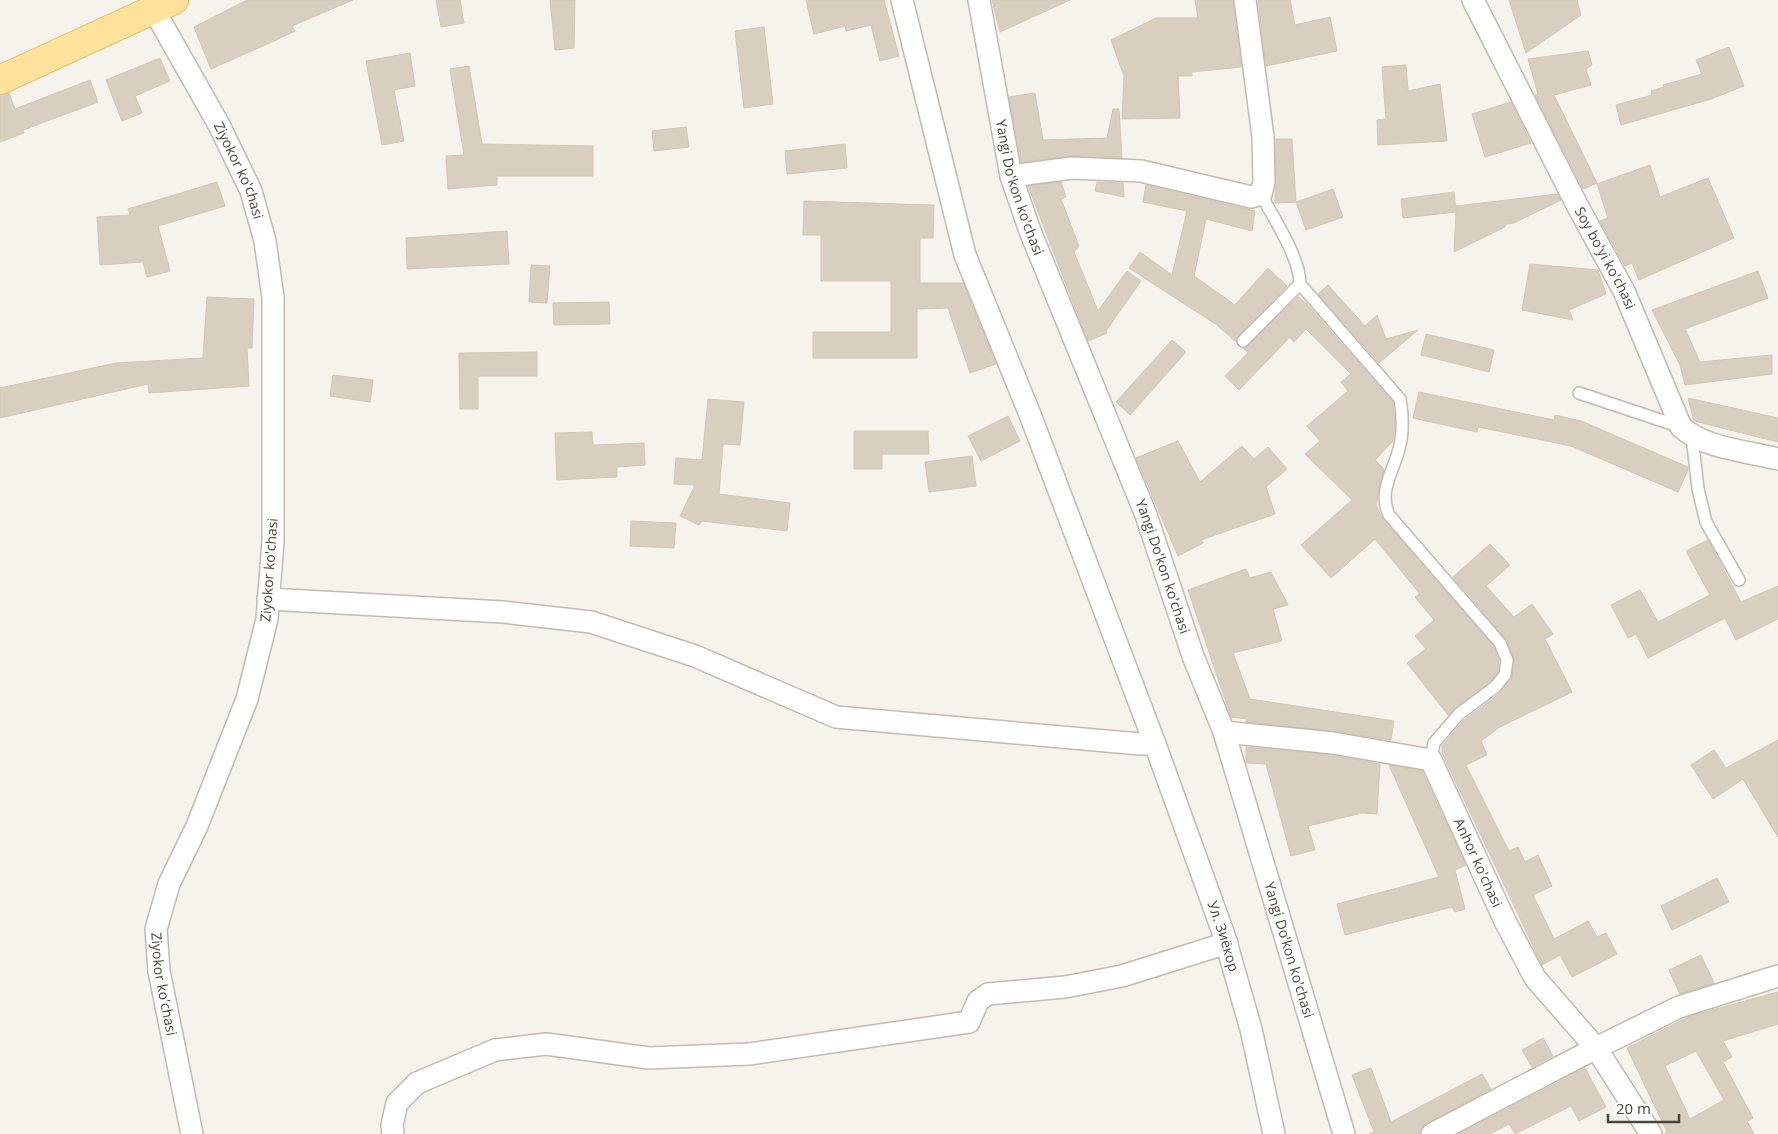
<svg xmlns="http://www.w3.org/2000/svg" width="1778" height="1134" viewBox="0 0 1778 1134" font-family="'Open Sans',sans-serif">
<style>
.building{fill:#d8cfc1;stroke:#d3c7b4;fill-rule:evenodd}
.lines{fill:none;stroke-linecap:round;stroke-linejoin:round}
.lane-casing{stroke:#c2bbae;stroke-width:14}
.street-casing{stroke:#c2bbae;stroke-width:24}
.primary-casing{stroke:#e6c16a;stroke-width:30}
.lane{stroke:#fff;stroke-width:11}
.street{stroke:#fff;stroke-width:21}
.primary{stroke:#ffe39c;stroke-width:28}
.labels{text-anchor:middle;stroke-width:5;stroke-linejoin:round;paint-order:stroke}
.street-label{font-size:14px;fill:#4b4439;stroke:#fff}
</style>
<rect width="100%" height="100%" fill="#f6f3ec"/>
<!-- building -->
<g class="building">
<path d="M 247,0 L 353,0 L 292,26 L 295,31 L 274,41 L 211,69 L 194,27 Z"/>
<path d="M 436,0 L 460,0 L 464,23 L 441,27 Z"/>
<path d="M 550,0 L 575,0 L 574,48 L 555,50 Z"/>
<path d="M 806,0 L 884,0 L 899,56 L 880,61 L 871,25 L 846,31 L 845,26 L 814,34 Z"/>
<path d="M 992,0 L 1070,0 L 1000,32 Z"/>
<path d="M 1195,0 L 1233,0 L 1241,67 L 1192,72 L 1192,76 L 1178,76 L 1180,118 L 1122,119 L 1124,76 L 1111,40 L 1156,18 L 1198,18 Z"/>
<path d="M 1258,0 L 1290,0 L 1295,25 L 1330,17 L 1337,51 L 1266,66 Z"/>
<path d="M 1509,0 L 1577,0 L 1581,15 L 1526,53 Z"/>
<path d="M 764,27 L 773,104 L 744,108 L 735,31 Z"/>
<path d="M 1729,47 L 1744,86 L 1711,99 L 1621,125 L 1616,105 L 1652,95 L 1651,91 L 1664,87 L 1663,85 L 1702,74 L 1696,60 Z"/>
<path d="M 1588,51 L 1592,65 L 1586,69 L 1591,85 L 1554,95 L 1597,183 L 1583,189 L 1535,95 L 1538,94 L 1528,59 Z"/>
<path d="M 410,53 L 415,86 L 394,90 L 404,141 L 382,145 L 366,61 Z"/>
<path d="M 160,58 L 170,81 L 135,96 L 142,113 L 122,121 L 106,80 Z"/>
<path d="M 1406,65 L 1408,91 L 1440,84 L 1447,141 L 1378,145 L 1377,120 L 1386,119 L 1382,67 Z"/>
<path d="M 469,66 L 482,144 L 593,146 L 593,176 L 497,176 L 497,185 L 448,189 L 446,156 L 464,155 L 450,69 Z"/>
<path d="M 90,80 L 98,102 L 23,130 L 24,133 L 0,142 L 0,95 L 9,93 L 15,109 Z"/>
<path d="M 1035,93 L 1043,140 L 1107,138 L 1113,109 L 1119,109 L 1122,158 L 1071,156 L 1021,162 L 1009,97 Z"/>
<path d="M 1511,102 L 1531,143 L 1485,157 L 1472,114 Z"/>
<path d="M 686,127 L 689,147 L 654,151 L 652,131 Z"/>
<path d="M 1276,139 L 1292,139 L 1296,202 L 1275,203 Z"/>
<path d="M 845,144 L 847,168 L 787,174 L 785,151 Z"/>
<path d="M 1650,165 L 1660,197 L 1708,178 L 1734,238 L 1639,280 L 1632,263 L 1625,266 L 1600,221 L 1608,218 L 1597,184 Z"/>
<path d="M 217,182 L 225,206 L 158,226 L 170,271 L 147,277 L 143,262 L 100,265 L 97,217 L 130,215 L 128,209 Z"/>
<path d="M 1061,182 L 1066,197 L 1061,199 L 1079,246 L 1074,252 L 1098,311 L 1127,271 L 1141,281 L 1106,331 L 1107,333 L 1088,341 L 1028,186 Z"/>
<path d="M 1097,182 L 1123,183 L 1124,197 L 1095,191 Z"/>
<path d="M 1146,185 L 1255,211 L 1252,231 L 1206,219 L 1194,276 L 1235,305 L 1268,268 L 1287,286 L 1238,336 L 1236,342 L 1217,325 L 1129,268 L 1140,252 L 1172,275 L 1187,211 L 1143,202 Z"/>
<path d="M 1333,189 L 1343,217 L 1306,230 L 1296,202 Z"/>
<path d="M 1454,192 L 1456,211 L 1456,206 L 1557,194 L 1561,200 L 1514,223 L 1506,224 L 1505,227 L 1454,252 L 1456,212 L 1403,218 L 1401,199 Z"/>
<path d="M 804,201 L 934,205 L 933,238 L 920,238 L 920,283 L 963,283 L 996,364 L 970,373 L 948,308 L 917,309 L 917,358 L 813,358 L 813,332 L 891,332 L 891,281 L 821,281 L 821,235 L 803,235 Z"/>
<path d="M 507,231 L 509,264 L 407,269 L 406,238 Z"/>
<path d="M 1530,264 L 1598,270 L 1606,294 L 1569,310 L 1573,320 L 1522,310 Z"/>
<path d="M 531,265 L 550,266 L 547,303 L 529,302 Z"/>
<path d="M 1758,271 L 1768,298 L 1685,329 L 1700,362 L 1772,355 L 1772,374 L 1685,385 L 1680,365 L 1652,310 Z"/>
<path d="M 1328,285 L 1365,326 L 1377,315 L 1386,339 L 1418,330 L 1379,363 L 1318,294 Z"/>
<path d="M 207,297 L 254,299 L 252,348 L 247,348 L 249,386 L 149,393 L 148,384 L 0,418 L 0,388 L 116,363 L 203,358 Z"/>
<path d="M 1298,297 L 1307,304 L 1393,402 L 1395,424 L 1393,441 L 1375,460 L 1384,469 L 1376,505 L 1382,518 L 1494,647 L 1499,661 L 1498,672 L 1490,682 L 1448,715 L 1407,663 L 1426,649 L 1415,636 L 1434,620 L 1415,597 L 1420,594 L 1375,539 L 1331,578 L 1301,545 L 1352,500 L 1305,454 L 1320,441 L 1307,426 L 1348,391 L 1341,382 L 1351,374 L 1306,329 L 1294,342 L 1290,337 L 1239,390 L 1225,376 L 1248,353 L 1243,348 L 1248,346 Z"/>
<path d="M 609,302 L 610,324 L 554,325 L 553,303 Z"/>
<path d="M 1426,334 L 1494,350 L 1489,372 L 1421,355 Z"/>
<path d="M 1172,340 L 1186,352 L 1130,415 L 1116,402 Z"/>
<path d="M 537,352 L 537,376 L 478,376 L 478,409 L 460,409 L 459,353 Z"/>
<path d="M 333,375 L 373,380 L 370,402 L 330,396 Z"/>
<path d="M 1419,392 L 1554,420 L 1555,415 L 1581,421 L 1688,467 L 1688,470 L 1678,492 L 1571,446 L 1478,427 L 1477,432 L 1413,418 Z"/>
<path d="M 1688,398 L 1778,418 L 1778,442 L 1694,421 Z"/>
<path d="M 708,399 L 744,402 L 740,445 L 723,444 L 719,494 L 790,503 L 787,531 L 702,521 L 699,525 L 680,516 L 695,485 L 674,484 L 676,458 L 702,460 Z"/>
<path d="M 1008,416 L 1020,441 L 981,461 L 968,436 Z"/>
<path d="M 854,431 L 928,431 L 929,454 L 882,454 L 882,469 L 854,469 Z"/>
<path d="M 592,432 L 593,445 L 644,443 L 645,465 L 617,467 L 617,477 L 557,480 L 555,433 Z"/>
<path d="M 1178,441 L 1200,482 L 1242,446 L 1254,459 L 1268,447 L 1287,469 L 1266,487 L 1275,514 L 1201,540 L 1203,543 L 1178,556 L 1136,458 Z"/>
<path d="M 972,456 L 976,486 L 929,492 L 925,462 Z"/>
<path d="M 631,521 L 676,523 L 674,548 L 630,546 Z"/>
<path d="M 1708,540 L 1741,602 L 1778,586 L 1778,619 L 1736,640 L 1725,618 L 1648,658 L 1636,634 L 1628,638 L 1611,605 L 1640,590 L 1658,622 L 1710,595 L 1686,551 Z"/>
<path d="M 1490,544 L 1510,565 L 1486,586 L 1514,617 L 1532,604 L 1553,634 L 1545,639 L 1572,692 L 1500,727 L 1481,741 L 1487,755 L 1466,765 L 1509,851 L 1518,847 L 1525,862 L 1538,855 L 1552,886 L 1533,895 L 1554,939 L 1588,921 L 1597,937 L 1606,933 L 1617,954 L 1572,977 L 1560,955 L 1542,965 L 1443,755 L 1442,746 L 1464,720 L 1500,693 L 1512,676 L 1514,658 L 1507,640 L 1453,577 Z"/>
<path d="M 1246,569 L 1250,578 L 1271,572 L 1288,605 L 1273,609 L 1282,641 L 1233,653 L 1250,699 L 1394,721 L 1391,740 L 1334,731 L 1246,722 L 1247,719 L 1231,717 L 1188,590 Z"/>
<path d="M 1778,740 L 1778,837 L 1743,779 L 1713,799 L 1691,765 L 1714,750 L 1726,768 Z"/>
<path d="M 1246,747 L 1331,755 L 1380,764 L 1377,814 L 1362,813 L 1308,826 L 1315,850 L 1291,856 L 1266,764 L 1246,763 Z"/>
<path d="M 1389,765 L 1422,771 L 1466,865 L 1455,870 L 1465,909 L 1455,912 L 1452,907 L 1345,935 L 1337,904 L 1439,877 Z"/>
<path d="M 1717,878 L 1729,902 L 1672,930 L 1661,906 Z"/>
<path d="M 1701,955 L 1714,983 L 1680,994 L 1669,970 Z"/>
<path d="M 1778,992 L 1778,1024 L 1723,1041 L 1732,1057 L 1723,1062 L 1753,1118 L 1747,1121 L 1754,1134 L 1664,1134 L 1667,1132 L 1627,1048 L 1690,1016 ZM 1696,1051 L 1724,1100 L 1690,1119 L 1665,1066 Z"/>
<path d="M 1543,1038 L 1553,1056 L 1532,1067 L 1522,1050 Z"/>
<path d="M 1371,1068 L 1391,1122 L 1482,1074 L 1491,1089 L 1426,1123 L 1421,1128 L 1420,1134 L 1369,1134 L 1374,1132 L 1352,1075 Z"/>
<path d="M 1585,1068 L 1606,1107 L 1579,1121 L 1571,1106 L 1515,1134 L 1509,1124 L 1490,1134 L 1459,1134 Z"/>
</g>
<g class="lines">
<defs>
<g id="lane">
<path d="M 1300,284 L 1400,399 C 1403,416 1404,431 1399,449 C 1393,472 1378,492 1389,515 L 1500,643 L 1507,660 L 1505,675 L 1495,687 L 1459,714 L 1434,743 L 1431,760"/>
<path d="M 1243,341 L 1300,284 C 1300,257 1273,218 1261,194"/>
<path d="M 1579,393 L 1681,427"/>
<path d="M 1692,436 L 1698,489 L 1706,522 L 1739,580"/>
</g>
<g id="street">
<path id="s1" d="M 979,0 L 1011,176 L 1030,231 L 1146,515 L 1193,656 L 1224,732 L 1344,1134"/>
<path id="s2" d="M 1473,0 L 1577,205 L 1624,291 L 1681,427 C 1706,449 1747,451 1778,459"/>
<path id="s3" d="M 154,10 L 219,125 L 251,191 L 265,241 L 273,297 L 273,541 L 267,619 L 247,699 L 197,826 L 169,884 L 156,929 L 159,971 L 192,1134"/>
<path d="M 1011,176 L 1072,168 L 1141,171 L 1251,197 L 1261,194 L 1264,182 L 1263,137 L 1245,0"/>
<path d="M 268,599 L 503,612 L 591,622 L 695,656 L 836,717 L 1140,744 L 1155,744 L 1031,417 L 965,255 L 902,0"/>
<path id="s4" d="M 1224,732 L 1333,743 L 1431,760 L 1505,921 L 1535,978 L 1596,1048 L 1651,1134"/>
<path id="s5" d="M 1155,744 L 1224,935 L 1251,1029 L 1274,1134"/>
<path d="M 393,1134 L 392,1125 L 397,1103 L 417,1083 L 495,1050 L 546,1044 L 649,1058 L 749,1054 L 969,1022 L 978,1001 L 988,994 L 1065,987 L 1122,976 L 1227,943"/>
<path d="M 1432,1134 L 1596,1048 L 1679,1007 L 1778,976"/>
</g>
<path id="primary" d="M 0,80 L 174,0"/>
</defs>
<!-- lane casing -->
<use href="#lane" class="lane-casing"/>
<!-- street casing -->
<use href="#street" class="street-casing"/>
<!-- primary casing -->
<use href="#primary" class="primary-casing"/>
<!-- lane -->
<use href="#lane" class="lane"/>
<!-- street -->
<use href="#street" class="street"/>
<!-- primary -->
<use href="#primary" class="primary"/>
</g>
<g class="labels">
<!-- street labels -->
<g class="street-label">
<text dy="5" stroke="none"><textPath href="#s3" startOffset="182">Ziyokor ko'chasi</textPath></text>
<text dy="5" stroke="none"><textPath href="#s1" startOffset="192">Yangi Do'kon ko'chasi</textPath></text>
<text dy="5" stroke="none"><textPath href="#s2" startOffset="290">Soy bo'yi ko'chasi</textPath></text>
<text dy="5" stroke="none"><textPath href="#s1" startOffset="598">Yangi Do'kon ko'chasi</textPath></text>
<text transform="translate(269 570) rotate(-86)" y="5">Ziyokor ko'chasi</text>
<text dy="5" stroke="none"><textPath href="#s4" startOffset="322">Anhor ko'chasi</textPath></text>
<text dy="5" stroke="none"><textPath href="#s5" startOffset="204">Ул. Зиёкор</textPath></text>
<text dy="5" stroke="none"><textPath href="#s1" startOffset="1002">Yangi Do'kon ko'chasi</textPath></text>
<text dy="5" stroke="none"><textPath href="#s3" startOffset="1022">Ziyokor ko'chasi</textPath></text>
</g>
</g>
<!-- scale -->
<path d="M1608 1114v8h71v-8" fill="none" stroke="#4b4439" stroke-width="2.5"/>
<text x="1616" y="1114" font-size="15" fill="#4b4439" stroke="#ffffff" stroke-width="4" paint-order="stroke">20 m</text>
</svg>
